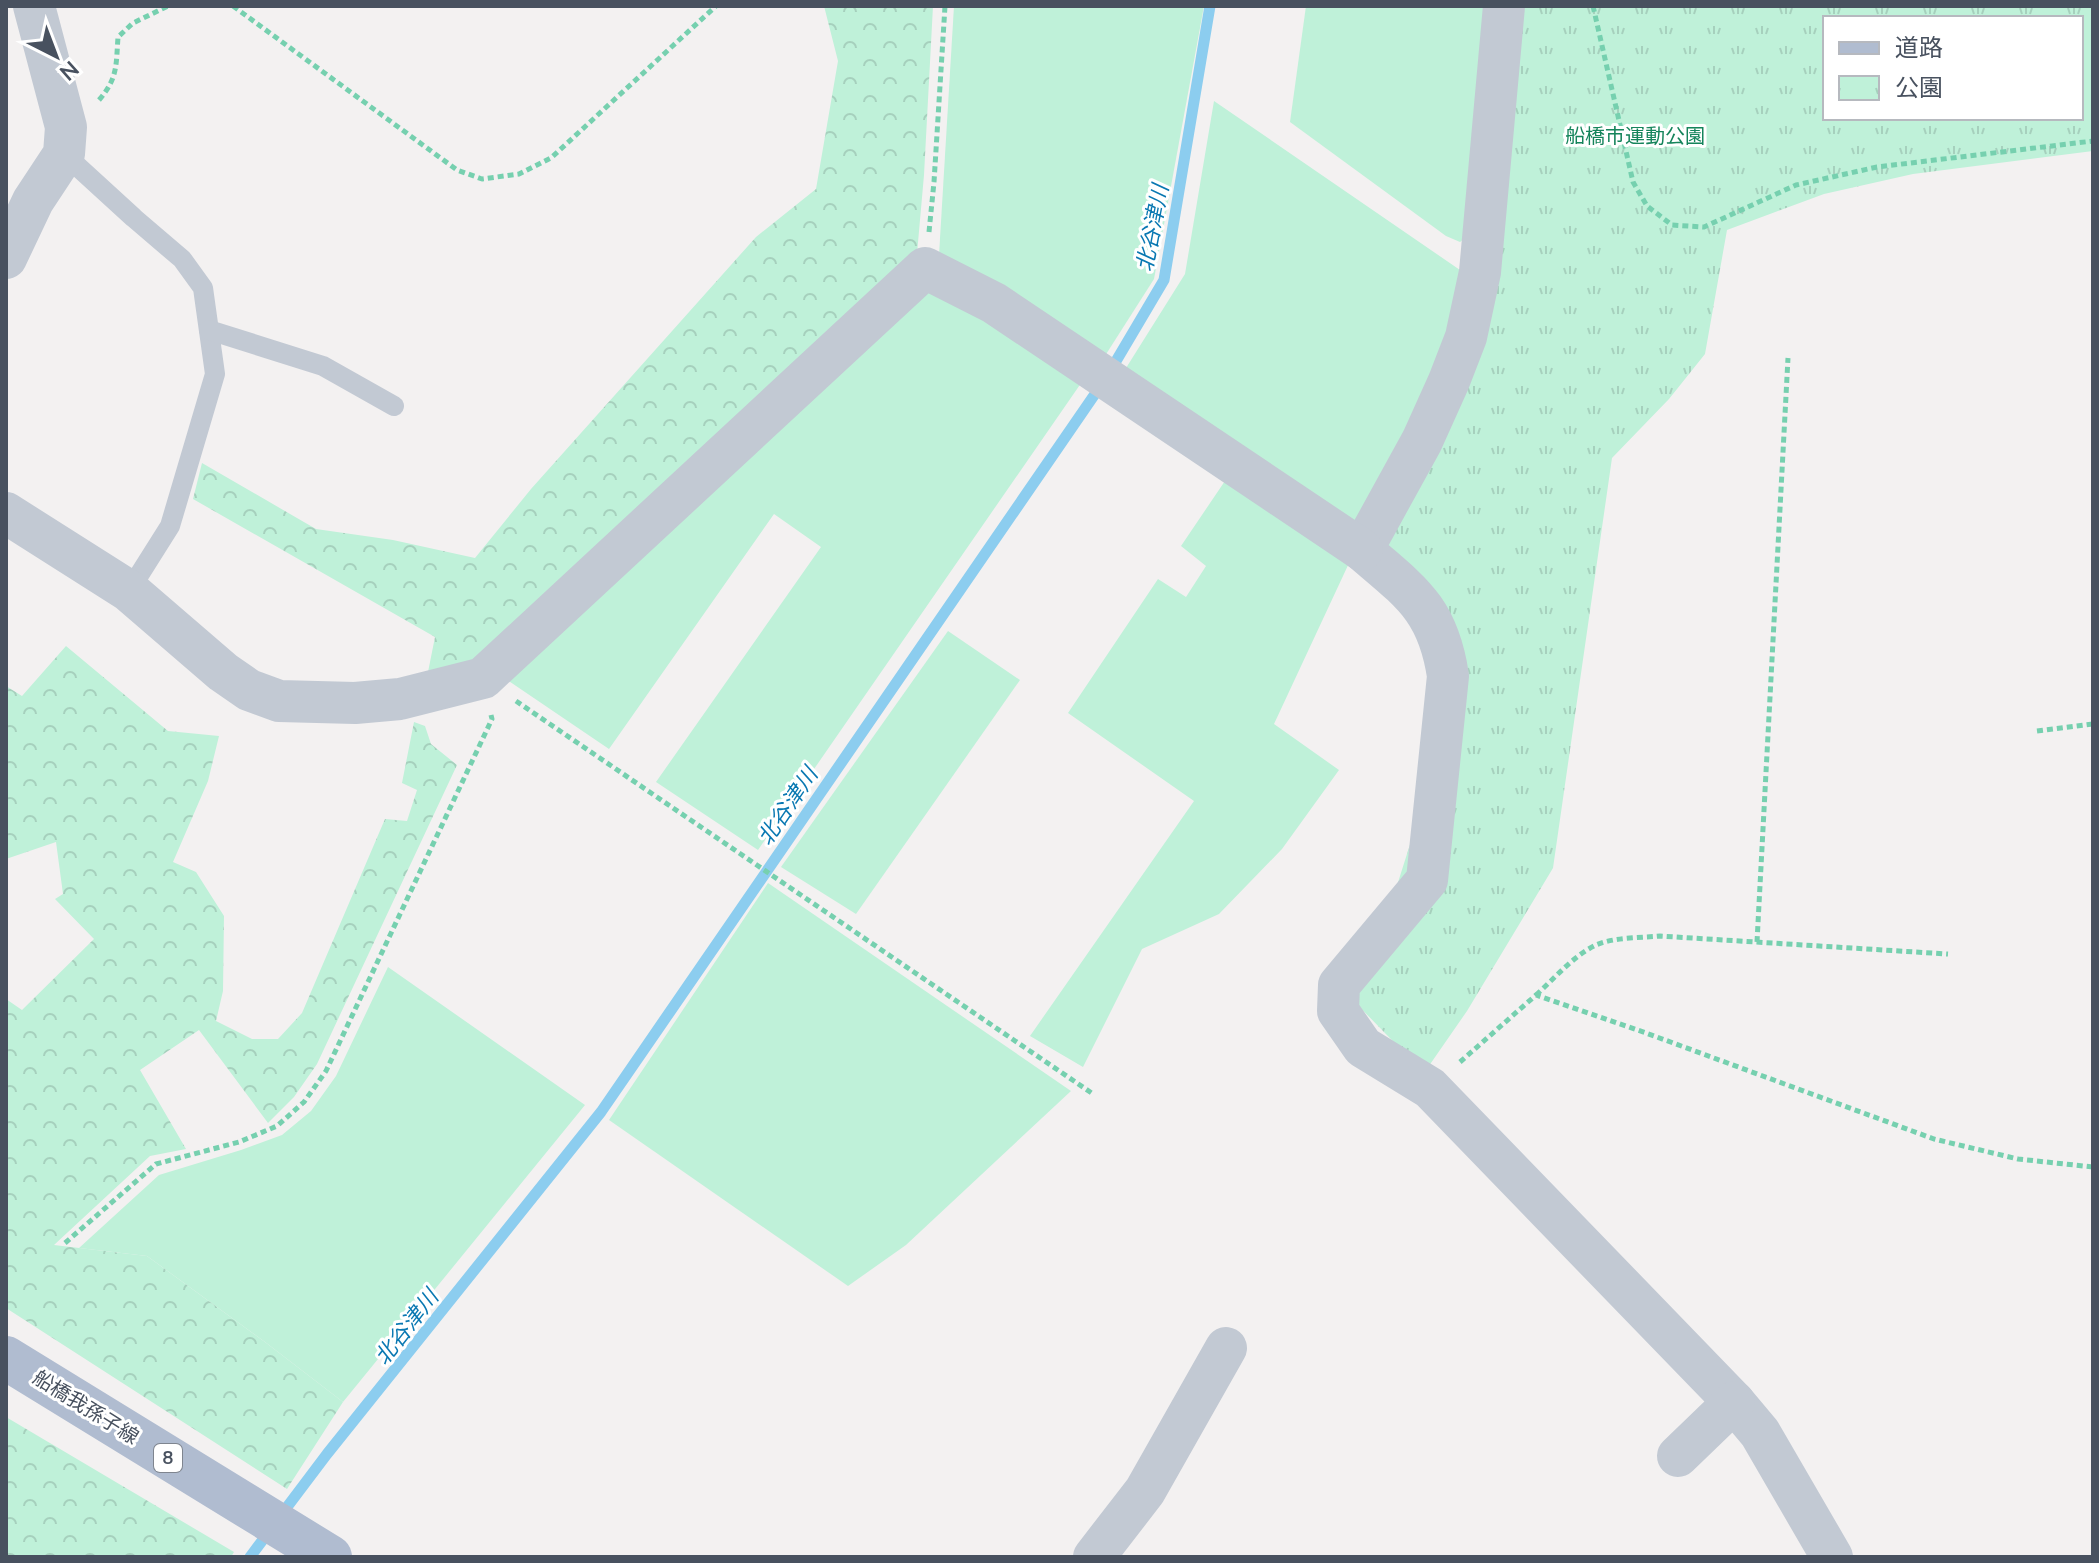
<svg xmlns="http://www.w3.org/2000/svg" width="2099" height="1563" viewBox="0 0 2099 1563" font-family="'Nunito Sans','Noto Sans JP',sans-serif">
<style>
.green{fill:#bff1d9}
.forest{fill:url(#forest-crowns)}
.park{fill:url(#park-tufts);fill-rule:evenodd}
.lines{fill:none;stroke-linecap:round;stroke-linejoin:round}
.stream{stroke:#8ccdef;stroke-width:11}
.path{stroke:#76d0af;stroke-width:5;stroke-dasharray:6 4;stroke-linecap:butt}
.lane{stroke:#c2c9d3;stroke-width:20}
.street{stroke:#c2c9d3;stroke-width:42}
.primary{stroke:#b0bcd0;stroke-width:44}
.labels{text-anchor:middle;stroke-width:6;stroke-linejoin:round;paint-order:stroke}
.shield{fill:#fff;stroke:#7f858f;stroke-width:2}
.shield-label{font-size:18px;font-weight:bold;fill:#48515f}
.park-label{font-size:20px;fill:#15845b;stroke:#fff}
.street-label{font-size:20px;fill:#48515f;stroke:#fff}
.water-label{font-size:22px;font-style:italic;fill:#0978b2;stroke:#fff}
</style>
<defs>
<pattern id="forest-crowns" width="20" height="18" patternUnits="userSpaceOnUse" patternTransform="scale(2)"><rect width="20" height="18" fill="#bff1d9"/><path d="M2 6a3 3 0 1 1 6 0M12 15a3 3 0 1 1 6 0" fill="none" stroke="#a6d0bd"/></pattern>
<pattern id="park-tufts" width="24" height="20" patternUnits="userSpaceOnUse" patternTransform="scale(2)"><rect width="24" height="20" fill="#bff1d9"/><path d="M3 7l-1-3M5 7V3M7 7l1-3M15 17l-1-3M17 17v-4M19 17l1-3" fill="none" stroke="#a6d0bd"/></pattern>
</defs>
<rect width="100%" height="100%" fill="#f3f1f1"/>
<!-- green -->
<g class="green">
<path d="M 954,6 L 1204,6 L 1154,279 L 1103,359 L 939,255 Z"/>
<path d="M 1306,6 L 1490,6 L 1469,235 L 1460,242 L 1446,236 L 1290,122 Z"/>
<path d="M 1214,101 L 1460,270 L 1443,373 L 1364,529 L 1121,376 L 1185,274 Z"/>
<path d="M 923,284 L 1086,376 L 758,850 L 656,782 L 821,547 L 774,514 L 609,749 L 503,677 Z"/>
<path d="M 1229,475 L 1350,561 L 1274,724 L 1339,770 L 1282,849 L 1219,914 L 1142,949 L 1083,1067 L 1030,1036 L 1194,801 L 1068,713 L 1158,579 L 1186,597 L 1206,566 L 1181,546 Z"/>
<path d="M 948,631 L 1020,680 L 856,914 L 781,867 Z"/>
<path d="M 768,883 L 1071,1091 L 906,1245 L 848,1286 L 609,1120 Z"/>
<path d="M 388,967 L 585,1105 L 343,1402 L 265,1342 L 147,1256 L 79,1248 L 159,1175 L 241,1150 L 282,1135 L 311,1111 L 336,1076 Z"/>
</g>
<!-- forest -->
<g class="forest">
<path d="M 824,6 L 933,6 L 924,175 L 916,265 L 481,657 L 427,677 L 435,637 L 193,499 L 202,463 L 316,529 L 393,540 L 475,558 L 531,489 L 756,237 L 816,189 L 838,61 Z"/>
<path d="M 66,646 L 168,731 L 219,736 L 208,781 L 173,862 L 196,872 L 224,916 L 223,991 L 216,1021 L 252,1039 L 278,1039 L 302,1013 L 385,819 L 407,821 L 417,790 L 402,783 L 414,722 L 425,726 L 431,744 L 457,765 L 317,1064 L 294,1097 L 268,1123 L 199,1030 L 140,1070 L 186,1149 L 150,1156 L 54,1245 L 147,1256 L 265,1342 L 343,1402 L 287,1489 L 6,1308 L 6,999 L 22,1010 L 94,939 L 55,899 L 63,894 L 56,842 L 6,859 L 6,686 L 22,696 Z"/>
<path d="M 6,1417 L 234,1552 L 231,1557 L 6,1557 Z"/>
</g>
<!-- park -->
<path class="park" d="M 1516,6 L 2093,6 L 2093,151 L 1913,174 L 1824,194 L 1727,230 L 1705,354 L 1669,399 L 1612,458 L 1553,868 L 1467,1011 L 1424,1073 L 1342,989 L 1387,917 L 1453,709 L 1386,547 L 1427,464 ZM 1825,18 L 2081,18 L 2081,118 L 1825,118 Z"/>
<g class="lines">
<!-- stream -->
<g class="stream">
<path d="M 281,1515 L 327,1454 L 601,1112 L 1106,378 L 1164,280 L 1210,6"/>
<path d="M 250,1557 L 271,1529"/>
</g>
<!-- path -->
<g class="path">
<path d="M 233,6 L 457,170 L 482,179 L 519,174 L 551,158 L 716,6"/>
<path d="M 1593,6 L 1633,182 L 1647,206 L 1672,225 L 1704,227 L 1796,185 L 1877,167 L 2093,141"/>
<path d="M 99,100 C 118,78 116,65 118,37 L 133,23 L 168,6"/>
<path d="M 929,232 L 934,182 L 945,6"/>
<path d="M 516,701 L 1093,1094"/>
<path d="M 2037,731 L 2093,724"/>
<path d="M 1757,942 L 1788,358"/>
<path d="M 1536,995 C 1555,978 1573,956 1596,945 C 1615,937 1639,938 1660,936 L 1948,954"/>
<path d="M 1460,1062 L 1536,995 L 1646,1033 L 1934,1139 L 2018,1159 L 2093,1167"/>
<path d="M 65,1243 L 156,1164 L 239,1142 L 277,1126 L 304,1102 L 326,1071 L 492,719 L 491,715"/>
</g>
<!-- lane -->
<g class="lane">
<path d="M 64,154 L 134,218 L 182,259 L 203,288 L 215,374 L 170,526 L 129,591"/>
<path d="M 209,330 L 323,366 L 394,406"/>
</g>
<!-- street -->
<g class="street">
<path d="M 1504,6 L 1480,272 L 1466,337 L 1449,381 L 1422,441 L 1362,550 C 1411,592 1438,609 1448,676 L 1427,880 L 1339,985 L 1338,1011 L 1363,1047 L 1430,1088 L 1734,1402 L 1760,1433 L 1832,1557"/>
<path d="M 6,258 L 33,201 L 64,154 L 66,127 L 34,6"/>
<path d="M 6,513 L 129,591 L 223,672 L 249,690 L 279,701 L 355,703 L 400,699 L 483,678 L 925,268 L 994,303 L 1362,550"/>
<path d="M 1678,1456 L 1734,1402"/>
<path d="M 1094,1557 L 1145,1491 L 1226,1348"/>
</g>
<!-- primary -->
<path class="primary" d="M 6,1358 L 330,1557"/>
</g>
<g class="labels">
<!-- shield labels -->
<rect class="shield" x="154" y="1444" width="28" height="28" rx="6"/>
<g class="shield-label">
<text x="168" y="1464">8</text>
</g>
<!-- park labels -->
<g class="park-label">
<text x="1635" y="143">船橋市運動公園</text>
</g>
<!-- street labels -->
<g class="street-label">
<text transform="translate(86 1407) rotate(32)" y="7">船橋我孫子線</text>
</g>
<!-- water labels -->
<g class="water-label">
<text transform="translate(1152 228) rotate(-79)" y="8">北谷津川</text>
<text transform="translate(787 806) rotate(-56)" y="8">北谷津川</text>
<text transform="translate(406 1327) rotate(-52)" y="8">北谷津川</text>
</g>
</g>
<!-- border -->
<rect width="2099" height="1563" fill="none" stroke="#48515f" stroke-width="16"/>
<!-- legend -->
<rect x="1823" y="16" width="260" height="104" fill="#ffffff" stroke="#b6b9bf" stroke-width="2"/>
<rect x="1839" y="42" width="40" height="12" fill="#b0bcd0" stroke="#b6b9bf" stroke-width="2"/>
<text x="1895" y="56" font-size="24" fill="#48515f">道路</text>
<rect x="1839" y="76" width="40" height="24" fill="url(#park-tufts)" stroke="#b6b9bf" stroke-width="2"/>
<text x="1895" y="96" font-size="24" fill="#48515f">公園</text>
<!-- north arrow -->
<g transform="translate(56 56) rotate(138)" stroke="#ffffff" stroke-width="6" paint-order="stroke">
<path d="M0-6L14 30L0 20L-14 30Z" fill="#48515f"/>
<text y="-12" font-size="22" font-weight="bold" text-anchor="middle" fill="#48515f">N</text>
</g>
</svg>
